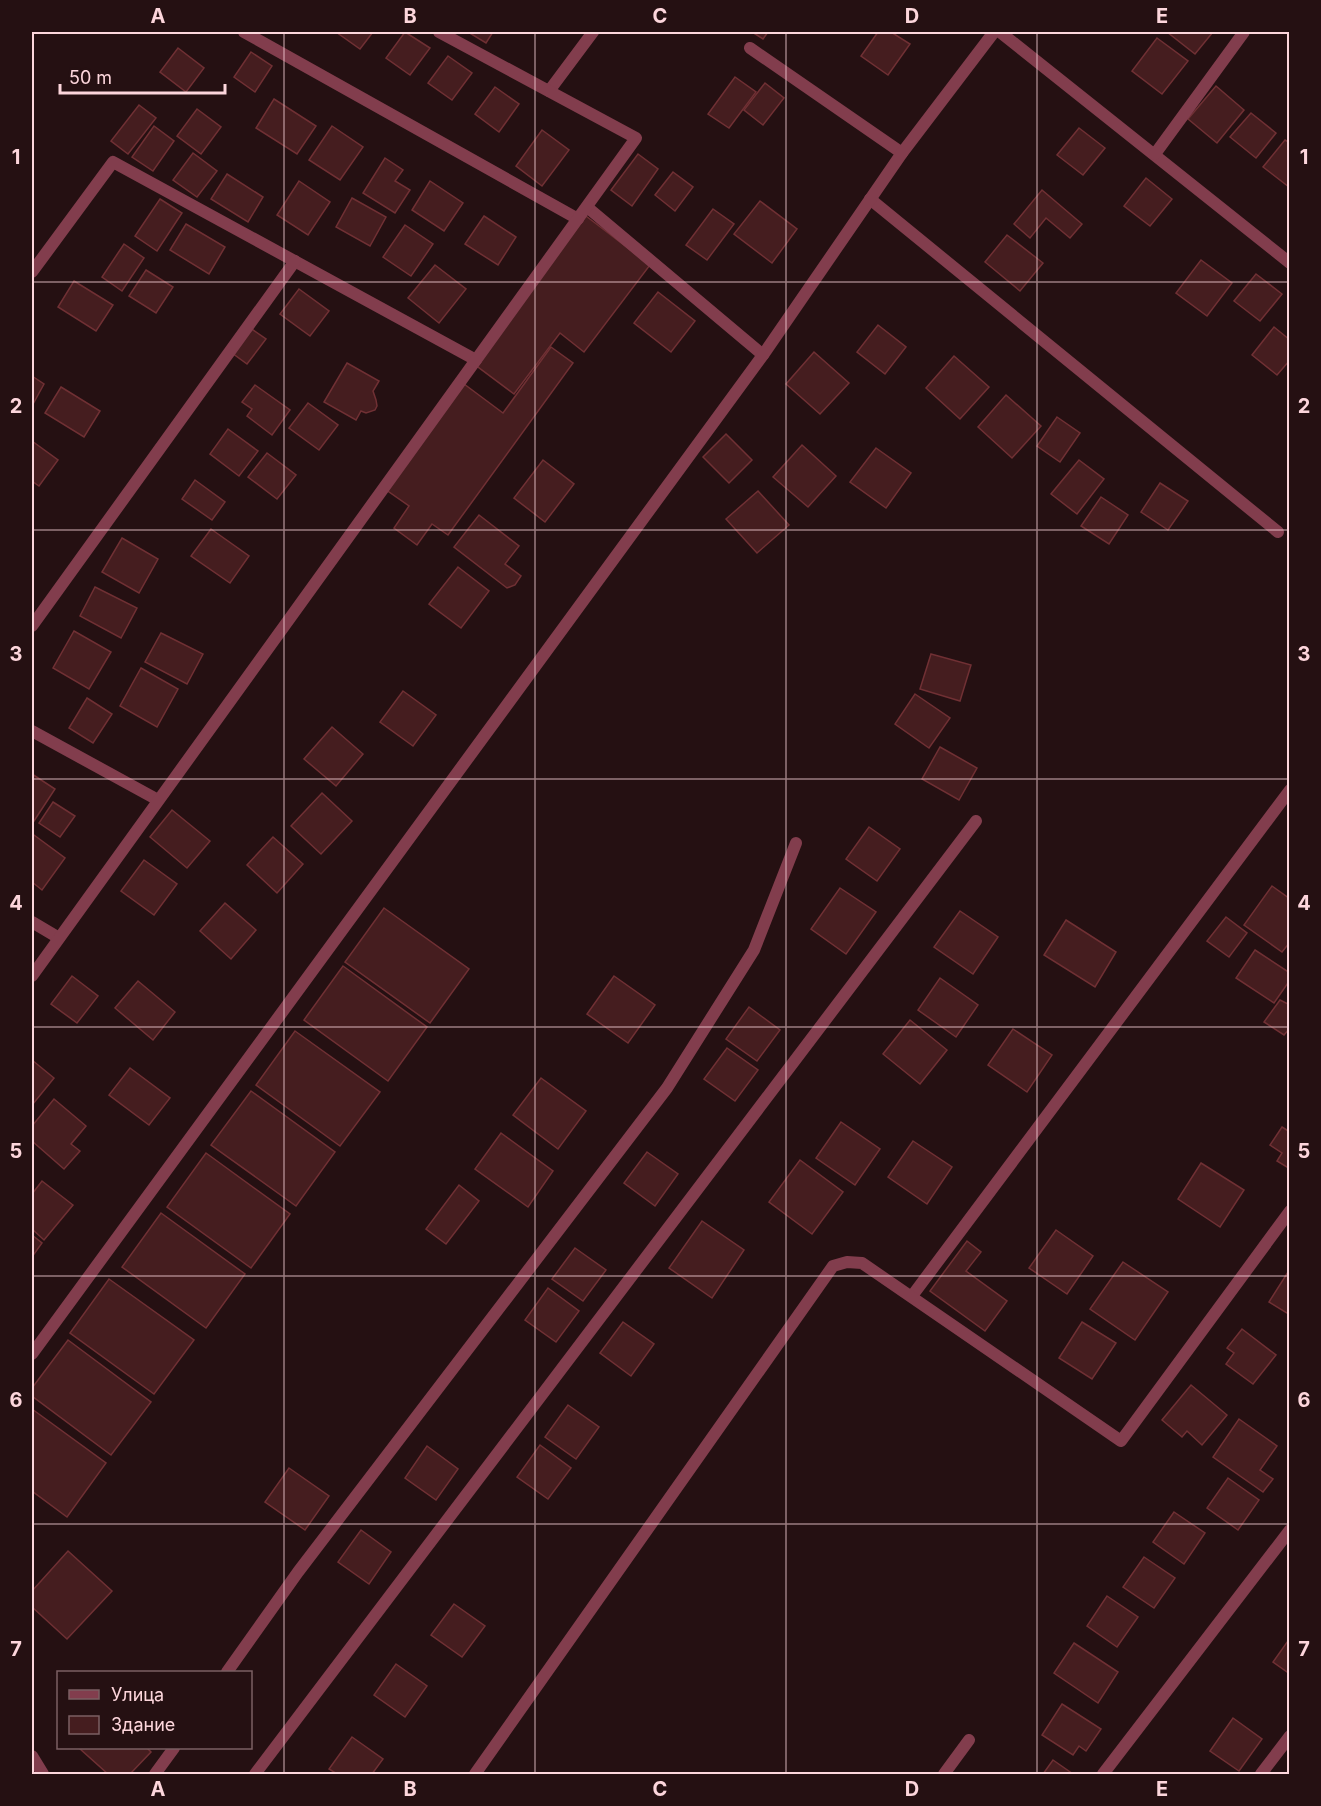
<svg xmlns="http://www.w3.org/2000/svg" width="1321" height="1806" viewBox="0 0 1321 1806" font-family="Inter,sans-serif">
<style>
.building{fill:#451d1f;stroke:#703034;stroke-width:1.5}
.lines{fill:none;stroke-linecap:round;stroke-linejoin:round}
.street{stroke:#823d4d;stroke-width:12}
.grid{fill:none;stroke:#fdd6dc;stroke-width:1.5;stroke-opacity:0.55}
.neatline{fill:none;stroke:#fdd6dc;stroke-width:2}
.grid-label{font-size:20px;text-anchor:middle;font-weight:bold;fill:#fdd6dc}
</style>
<rect width="100%" height="100%" fill="#251012"/>
<!-- building -->
<g class="building">
<path d="M 336,32 L 373,32 L 360,49 Z"/>
<path d="M 405,32 L 430,48 L 410,75 L 386,58 Z"/>
<path d="M 468,32 L 493,32 L 486,43 Z"/>
<path d="M 752,32 L 768,32 L 763,39 Z"/>
<path d="M 878,32 L 891,32 L 910,44 L 888,75 L 861,56 Z"/>
<path d="M 1167,32 L 1213,32 L 1195,54 Z"/>
<path d="M 1157,38 L 1188,61 L 1162,94 L 1132,71 Z"/>
<path d="M 178,48 L 204,68 L 186,92 L 160,72 Z"/>
<path d="M 251,52 L 272,66 L 255,92 L 234,77 Z"/>
<path d="M 448,56 L 472,73 L 452,100 L 428,83 Z"/>
<path d="M 735,77 L 756,92 L 729,128 L 708,114 Z"/>
<path d="M 765,83 L 784,98 L 763,125 L 744,110 Z"/>
<path d="M 1216,86 L 1244,110 L 1217,143 L 1188,119 Z"/>
<path d="M 495,87 L 519,104 L 499,132 L 475,114 Z"/>
<path d="M 274,99 L 316,126 L 297,154 L 256,128 Z"/>
<path d="M 139,105 L 156,118 L 128,154 L 111,141 Z"/>
<path d="M 197,109 L 221,127 L 201,154 L 177,136 Z"/>
<path d="M 1251,113 L 1276,133 L 1256,158 L 1230,137 Z"/>
<path d="M 154,126 L 174,141 L 153,171 L 132,157 Z"/>
<path d="M 332,126 L 363,147 L 340,180 L 309,160 Z"/>
<path d="M 1079,128 L 1105,148 L 1083,175 L 1057,155 Z"/>
<path d="M 542,130 L 569,150 L 542,186 L 516,166 Z"/>
<path d="M 1285,140 L 1290,143 L 1289,187 L 1263,167 Z"/>
<path d="M 193,153 L 217,171 L 197,197 L 173,180 Z"/>
<path d="M 638,154 L 658,169 L 632,206 L 611,190 Z"/>
<path d="M 385,158 L 403,170 L 395,181 L 410,190 L 395,213 L 363,193 Z"/>
<path d="M 673,172 L 693,187 L 675,211 L 655,195 Z"/>
<path d="M 227,174 L 263,197 L 248,222 L 211,199 Z"/>
<path d="M 1146,178 L 1172,199 L 1150,226 L 1124,206 Z"/>
<path d="M 299,181 L 330,202 L 308,235 L 277,215 Z"/>
<path d="M 430,181 L 463,203 L 444,231 L 412,210 Z"/>
<path d="M 1042,190 L 1082,224 L 1070,238 L 1046,218 L 1030,238 L 1014,224 Z"/>
<path d="M 352,198 L 386,217 L 370,246 L 336,227 Z"/>
<path d="M 160,199 L 182,213 L 157,251 L 135,236 Z"/>
<path d="M 760,201 L 797,229 L 772,263 L 734,234 Z"/>
<path d="M 713,209 L 734,224 L 707,260 L 686,245 Z"/>
<path d="M 484,216 L 516,237 L 498,265 L 465,244 Z"/>
<path d="M 586,216 L 650,265 L 584,352 L 560,333 L 514,394 L 474,364 Z"/>
<path d="M 186,224 L 225,247 L 209,274 L 170,250 Z"/>
<path d="M 405,225 L 433,244 L 411,276 L 383,257 Z"/>
<path d="M 1007,235 L 1043,263 L 1020,291 L 985,262 Z"/>
<path d="M 124,244 L 144,258 L 122,291 L 102,277 Z"/>
<path d="M 1201,260 L 1232,283 L 1207,316 L 1176,293 Z"/>
<path d="M 435,265 L 466,289 L 439,323 L 408,298 Z"/>
<path d="M 146,270 L 173,287 L 156,313 L 129,296 Z"/>
<path d="M 1256,274 L 1282,294 L 1260,321 L 1234,301 Z"/>
<path d="M 74,281 L 113,305 L 96,331 L 58,307 Z"/>
<path d="M 299,289 L 329,311 L 310,336 L 280,314 Z"/>
<path d="M 658,292 L 695,321 L 671,352 L 634,323 Z"/>
<path d="M 246,325 L 266,339 L 247,364 L 228,350 Z"/>
<path d="M 878,325 L 906,347 L 885,374 L 857,352 Z"/>
<path d="M 1274,327 L 1290,340 L 1290,360 L 1277,375 L 1252,355 Z"/>
<path d="M 551,347 L 573,363 L 448,535 L 432,524 L 417,545 L 394,528 L 409,506 L 382,487 L 460,381 L 503,413 Z"/>
<path d="M 814,352 L 849,383 L 820,414 L 786,384 Z"/>
<path d="M 954,356 L 989,387 L 960,419 L 926,388 Z"/>
<path d="M 347,363 L 379,381 L 373,391 L 376,400 L 377,406 L 375,410 L 366,413 L 361,411 L 356,420 L 324,402 Z"/>
<path d="M 32,376 L 44,384 L 32,406 Z"/>
<path d="M 255,385 L 290,410 L 272,435 L 247,416 L 252,409 L 242,402 Z"/>
<path d="M 61,387 L 100,411 L 84,437 L 45,413 Z"/>
<path d="M 1006,395 L 1041,426 L 1012,458 L 978,427 Z"/>
<path d="M 308,403 L 338,425 L 319,450 L 289,428 Z"/>
<path d="M 1057,417 L 1080,433 L 1060,462 L 1037,446 Z"/>
<path d="M 228,429 L 258,451 L 239,476 L 210,454 Z"/>
<path d="M 726,434 L 752,460 L 729,483 L 703,457 Z"/>
<path d="M 32,441 L 58,460 L 39,486 L 32,481 Z"/>
<path d="M 802,445 L 836,476 L 808,507 L 773,477 Z"/>
<path d="M 876,448 L 911,473 L 886,508 L 850,482 Z"/>
<path d="M 267,453 L 296,475 L 277,499 L 248,477 Z"/>
<path d="M 543,460 L 574,484 L 545,522 L 514,498 Z"/>
<path d="M 1079,460 L 1104,479 L 1077,514 L 1051,494 Z"/>
<path d="M 195,480 L 225,502 L 212,520 L 182,499 Z"/>
<path d="M 1160,483 L 1188,501 L 1168,530 L 1141,512 Z"/>
<path d="M 758,491 L 789,525 L 757,553 L 726,519 Z"/>
<path d="M 1101,497 L 1128,515 L 1109,544 L 1081,526 Z"/>
<path d="M 479,515 L 519,546 L 505,564 L 521,576 L 515,585 L 507,588 L 454,547 Z"/>
<path d="M 211,529 L 249,556 L 230,583 L 191,556 Z"/>
<path d="M 122,538 L 158,559 L 139,593 L 102,572 Z"/>
<path d="M 458,567 L 489,591 L 461,628 L 429,604 Z"/>
<path d="M 95,587 L 137,608 L 121,638 L 80,616 Z"/>
<path d="M 74,631 L 111,652 L 89,689 L 53,668 Z"/>
<path d="M 161,633 L 203,654 L 187,684 L 145,662 Z"/>
<path d="M 931,654 L 971,665 L 960,701 L 920,689 Z"/>
<path d="M 141,668 L 178,689 L 157,727 L 120,706 Z"/>
<path d="M 403,691 L 436,715 L 413,746 L 380,722 Z"/>
<path d="M 915,694 L 950,718 L 929,748 L 895,724 Z"/>
<path d="M 87,698 L 112,714 L 93,743 L 69,728 Z"/>
<path d="M 332,727 L 363,754 L 336,786 L 304,759 Z"/>
<path d="M 940,747 L 977,768 L 959,800 L 922,779 Z"/>
<path d="M 32,774 L 55,789 L 34,821 L 32,820 Z"/>
<path d="M 322,793 L 352,821 L 321,854 L 291,826 Z"/>
<path d="M 53,802 L 75,816 L 60,837 L 39,823 Z"/>
<path d="M 172,810 L 210,841 L 187,868 L 150,837 Z"/>
<path d="M 869,827 L 900,849 L 877,881 L 846,859 Z"/>
<path d="M 34,835 L 65,858 L 42,890 L 32,882 L 32,838 Z"/>
<path d="M 273,837 L 303,864 L 277,893 L 247,865 Z"/>
<path d="M 144,860 L 177,884 L 154,915 L 121,891 Z"/>
<path d="M 1272,886 L 1290,899 L 1290,942 L 1282,952 L 1244,925 Z"/>
<path d="M 840,888 L 876,912 L 846,954 L 811,929 Z"/>
<path d="M 225,903 L 256,930 L 231,959 L 200,931 Z"/>
<path d="M 384,908 L 469,969 L 430,1023 L 345,962 Z"/>
<path d="M 960,911 L 998,937 L 973,974 L 934,947 Z"/>
<path d="M 1226,917 L 1247,933 L 1229,957 L 1207,941 Z"/>
<path d="M 1066,920 L 1116,952 L 1095,987 L 1044,955 Z"/>
<path d="M 1255,950 L 1290,973 L 1290,980 L 1274,1003 L 1236,978 Z"/>
<path d="M 343,966 L 427,1027 L 388,1081 L 304,1020 Z"/>
<path d="M 72,976 L 98,996 L 77,1023 L 51,1004 Z"/>
<path d="M 614,976 L 655,1005 L 628,1043 L 587,1014 Z"/>
<path d="M 940,978 L 978,1005 L 956,1037 L 918,1010 Z"/>
<path d="M 138,981 L 175,1012 L 153,1040 L 115,1008 Z"/>
<path d="M 1280,1000 L 1290,1005 L 1290,1028 L 1284,1035 L 1264,1022 Z"/>
<path d="M 749,1007 L 780,1030 L 757,1061 L 726,1039 Z"/>
<path d="M 910,1020 L 947,1050 L 920,1084 L 883,1054 Z"/>
<path d="M 1013,1029 L 1052,1055 L 1027,1092 L 988,1065 Z"/>
<path d="M 295,1031 L 380,1092 L 340,1146 L 256,1085 Z"/>
<path d="M 727,1048 L 758,1070 L 735,1101 L 704,1079 Z"/>
<path d="M 32,1060 L 54,1078 L 33,1104 L 32,1103 Z"/>
<path d="M 130,1068 L 170,1098 L 149,1125 L 109,1095 Z"/>
<path d="M 541,1078 L 586,1111 L 558,1149 L 513,1115 Z"/>
<path d="M 251,1091 L 335,1152 L 296,1206 L 211,1145 Z"/>
<path d="M 54,1099 L 86,1126 L 71,1144 L 80,1151 L 64,1169 L 32,1141 L 32,1126 Z"/>
<path d="M 841,1122 L 880,1149 L 855,1185 L 816,1158 Z"/>
<path d="M 1282,1127 L 1290,1132 L 1290,1169 L 1277,1161 L 1282,1153 L 1270,1145 Z"/>
<path d="M 501,1133 L 553,1171 L 528,1207 L 475,1169 Z"/>
<path d="M 913,1141 L 952,1167 L 927,1204 L 888,1177 Z"/>
<path d="M 647,1152 L 678,1174 L 655,1206 L 624,1183 Z"/>
<path d="M 206,1153 L 290,1214 L 251,1268 L 167,1207 Z"/>
<path d="M 800,1160 L 843,1192 L 812,1234 L 769,1202 Z"/>
<path d="M 1201,1163 L 1244,1190 L 1220,1227 L 1178,1199 Z"/>
<path d="M 42,1181 L 73,1205 L 44,1240 L 32,1229 L 32,1194 Z"/>
<path d="M 459,1185 L 479,1201 L 446,1244 L 426,1229 Z"/>
<path d="M 161,1213 L 245,1274 L 206,1328 L 122,1267 Z"/>
<path d="M 702,1221 L 744,1250 L 712,1298 L 669,1268 Z"/>
<path d="M 1056,1230 L 1093,1256 L 1067,1294 L 1029,1268 Z"/>
<path d="M 32,1235 L 42,1243 L 32,1257 Z"/>
<path d="M 967,1241 L 981,1252 L 966,1271 L 1007,1301 L 985,1331 L 930,1291 Z"/>
<path d="M 575,1248 L 606,1270 L 583,1301 L 552,1279 Z"/>
<path d="M 1123,1262 L 1168,1292 L 1135,1340 L 1090,1309 Z"/>
<path d="M 1288,1272 L 1290,1273 L 1290,1315 L 1269,1302 Z"/>
<path d="M 109,1279 L 194,1340 L 154,1394 L 70,1333 Z"/>
<path d="M 548,1288 L 579,1311 L 556,1342 L 525,1320 Z"/>
<path d="M 623,1322 L 654,1344 L 631,1376 L 600,1353 Z"/>
<path d="M 1082,1322 L 1116,1343 L 1092,1379 L 1059,1358 Z"/>
<path d="M 1242,1329 L 1276,1355 L 1253,1384 L 1226,1364 L 1234,1353 L 1227,1348 Z"/>
<path d="M 68,1340 L 151,1402 L 111,1455 L 32,1396 L 32,1388 Z"/>
<path d="M 1191,1385 L 1227,1415 L 1202,1445 L 1187,1431 L 1182,1437 L 1162,1420 Z"/>
<path d="M 568,1405 L 599,1427 L 576,1459 L 545,1437 Z"/>
<path d="M 32,1409 L 106,1463 L 67,1517 L 32,1491 Z"/>
<path d="M 1239,1419 L 1277,1446 L 1260,1470 L 1273,1479 L 1263,1492 L 1213,1457 Z"/>
<path d="M 540,1445 L 571,1468 L 548,1499 L 517,1477 Z"/>
<path d="M 427,1446 L 458,1469 L 436,1500 L 405,1478 Z"/>
<path d="M 289,1468 L 329,1496 L 305,1530 L 265,1502 Z"/>
<path d="M 1228,1478 L 1259,1500 L 1238,1530 L 1207,1508 Z"/>
<path d="M 1174,1512 L 1205,1533 L 1184,1564 L 1153,1542 Z"/>
<path d="M 361,1530 L 391,1552 L 369,1584 L 338,1562 Z"/>
<path d="M 68,1551 L 112,1591 L 67,1639 L 32,1607 L 32,1591 Z"/>
<path d="M 1144,1557 L 1175,1578 L 1154,1608 L 1123,1587 Z"/>
<path d="M 1107,1596 L 1138,1617 L 1117,1647 L 1087,1626 Z"/>
<path d="M 454,1604 L 485,1626 L 462,1657 L 431,1635 Z"/>
<path d="M 1290,1638 L 1290,1674 L 1273,1662 Z"/>
<path d="M 1074,1643 L 1118,1672 L 1098,1703 L 1054,1673 Z"/>
<path d="M 396,1664 L 427,1686 L 405,1717 L 374,1695 Z"/>
<path d="M 1062,1704 L 1101,1729 L 1086,1751 L 1079,1746 L 1073,1755 L 1042,1735 Z"/>
<path d="M 1233,1718 L 1262,1739 L 1239,1771 L 1210,1751 Z"/>
<path d="M 352,1737 L 383,1759 L 372,1774 L 337,1774 L 329,1769 Z"/>
<path d="M 79,1748 L 147,1748 L 151,1752 L 130,1774 L 108,1774 Z"/>
<path d="M 1053,1760 L 1073,1774 L 1043,1774 Z"/>
</g>
<g class="lines">
<!-- street -->
<g class="street">
<path d="M 244,32 L 578,219"/>
<path d="M 1000,32 L 1290,263"/>
<path d="M 750,48 L 902,153"/>
<path d="M 549,91 L 593,32"/>
<path d="M 1155,154 L 1244,32"/>
<path d="M 870,199 L 1278,532"/>
<path d="M 587,207 L 763,355"/>
<path d="M 32,272 L 113,162 L 476,360"/>
<path d="M 32,626 L 295,261"/>
<path d="M 32,731 L 158,800"/>
<path d="M 32,922 L 59,938"/>
<path d="M 32,976 L 636,138 L 439,32"/>
<path d="M 912,1296 L 1290,790"/>
<path d="M 32,1354 L 763,355 L 902,153 L 994,32"/>
<path d="M 227,1672 L 298,1572 L 667,1088 L 754,950 L 796,843"/>
<path d="M 32,1756 L 43,1774"/>
<path d="M 155,1774 L 174,1748"/>
<path d="M 255,1774 L 976,821"/>
<path d="M 475,1774 L 833,1266 L 847,1262 L 862,1263 L 1121,1441 L 1290,1211"/>
<path d="M 944,1774 L 969,1740"/>
<path d="M 1103,1774 L 1290,1530"/>
<path d="M 1261,1774 L 1290,1736"/>
</g>
</g>
<!-- grid -->
<path class="grid" d="M 284,32 L 284,1774M 535,32 L 535,1774M 786,32 L 786,1774M 1037,32 L 1037,1774M 32,282 L 1290,282M 32,530 L 1290,530M 32,779 L 1290,779M 32,1027 L 1290,1027M 32,1276 L 1290,1276M 32,1524 L 1290,1524"/>
<!-- border -->
<rect width="1321" height="1806" fill="none" stroke="#251012" stroke-width="66"/>
<!-- legend -->
<rect x="57" y="1671" width="195" height="78" fill="#251012" stroke="#7b5f63" stroke-width="1.5"/>
<rect x="69" y="1690" width="30" height="9" fill="#823d4d" stroke="#7b5f63" stroke-width="1.5"/>
<text x="111" y="1701" font-size="18" fill="#fdd6dc">Улица</text>
<rect x="69" y="1716" width="30" height="18" fill="#451d1f" stroke="#7b5f63" stroke-width="1.5"/>
<text x="111" y="1731" font-size="18" fill="#fdd6dc">Здание</text>
<!-- scale -->
<path d="M60 84v9h165v-9" fill="none" stroke="#fdd6dc" stroke-width="3"/>
<text x="69" y="84" font-size="18" fill="#fdd6dc" stroke="#251012" stroke-width="4.5" paint-order="stroke">50 m</text>
<rect x="33" y="33" width="1255" height="1740" class="neatline"/>
<g class="grid-label">
<text x="158" y="23">A</text>
<text x="410" y="23">B</text>
<text x="660" y="23">C</text>
<text x="912" y="23">D</text>
<text x="1162" y="23">E</text>
<text x="16" y="164">1</text>
<text x="1304" y="164">1</text>
<text x="16" y="413">2</text>
<text x="1304" y="413">2</text>
<text x="16" y="661">3</text>
<text x="1304" y="661">3</text>
<text x="16" y="910">4</text>
<text x="1304" y="910">4</text>
<text x="16" y="1158">5</text>
<text x="1304" y="1158">5</text>
<text x="16" y="1407">6</text>
<text x="1304" y="1407">6</text>
<text x="16" y="1656">7</text>
<text x="1304" y="1656">7</text>
<text x="158" y="1796">A</text>
<text x="410" y="1796">B</text>
<text x="660" y="1796">C</text>
<text x="912" y="1796">D</text>
<text x="1162" y="1796">E</text>
</g>
</svg>
